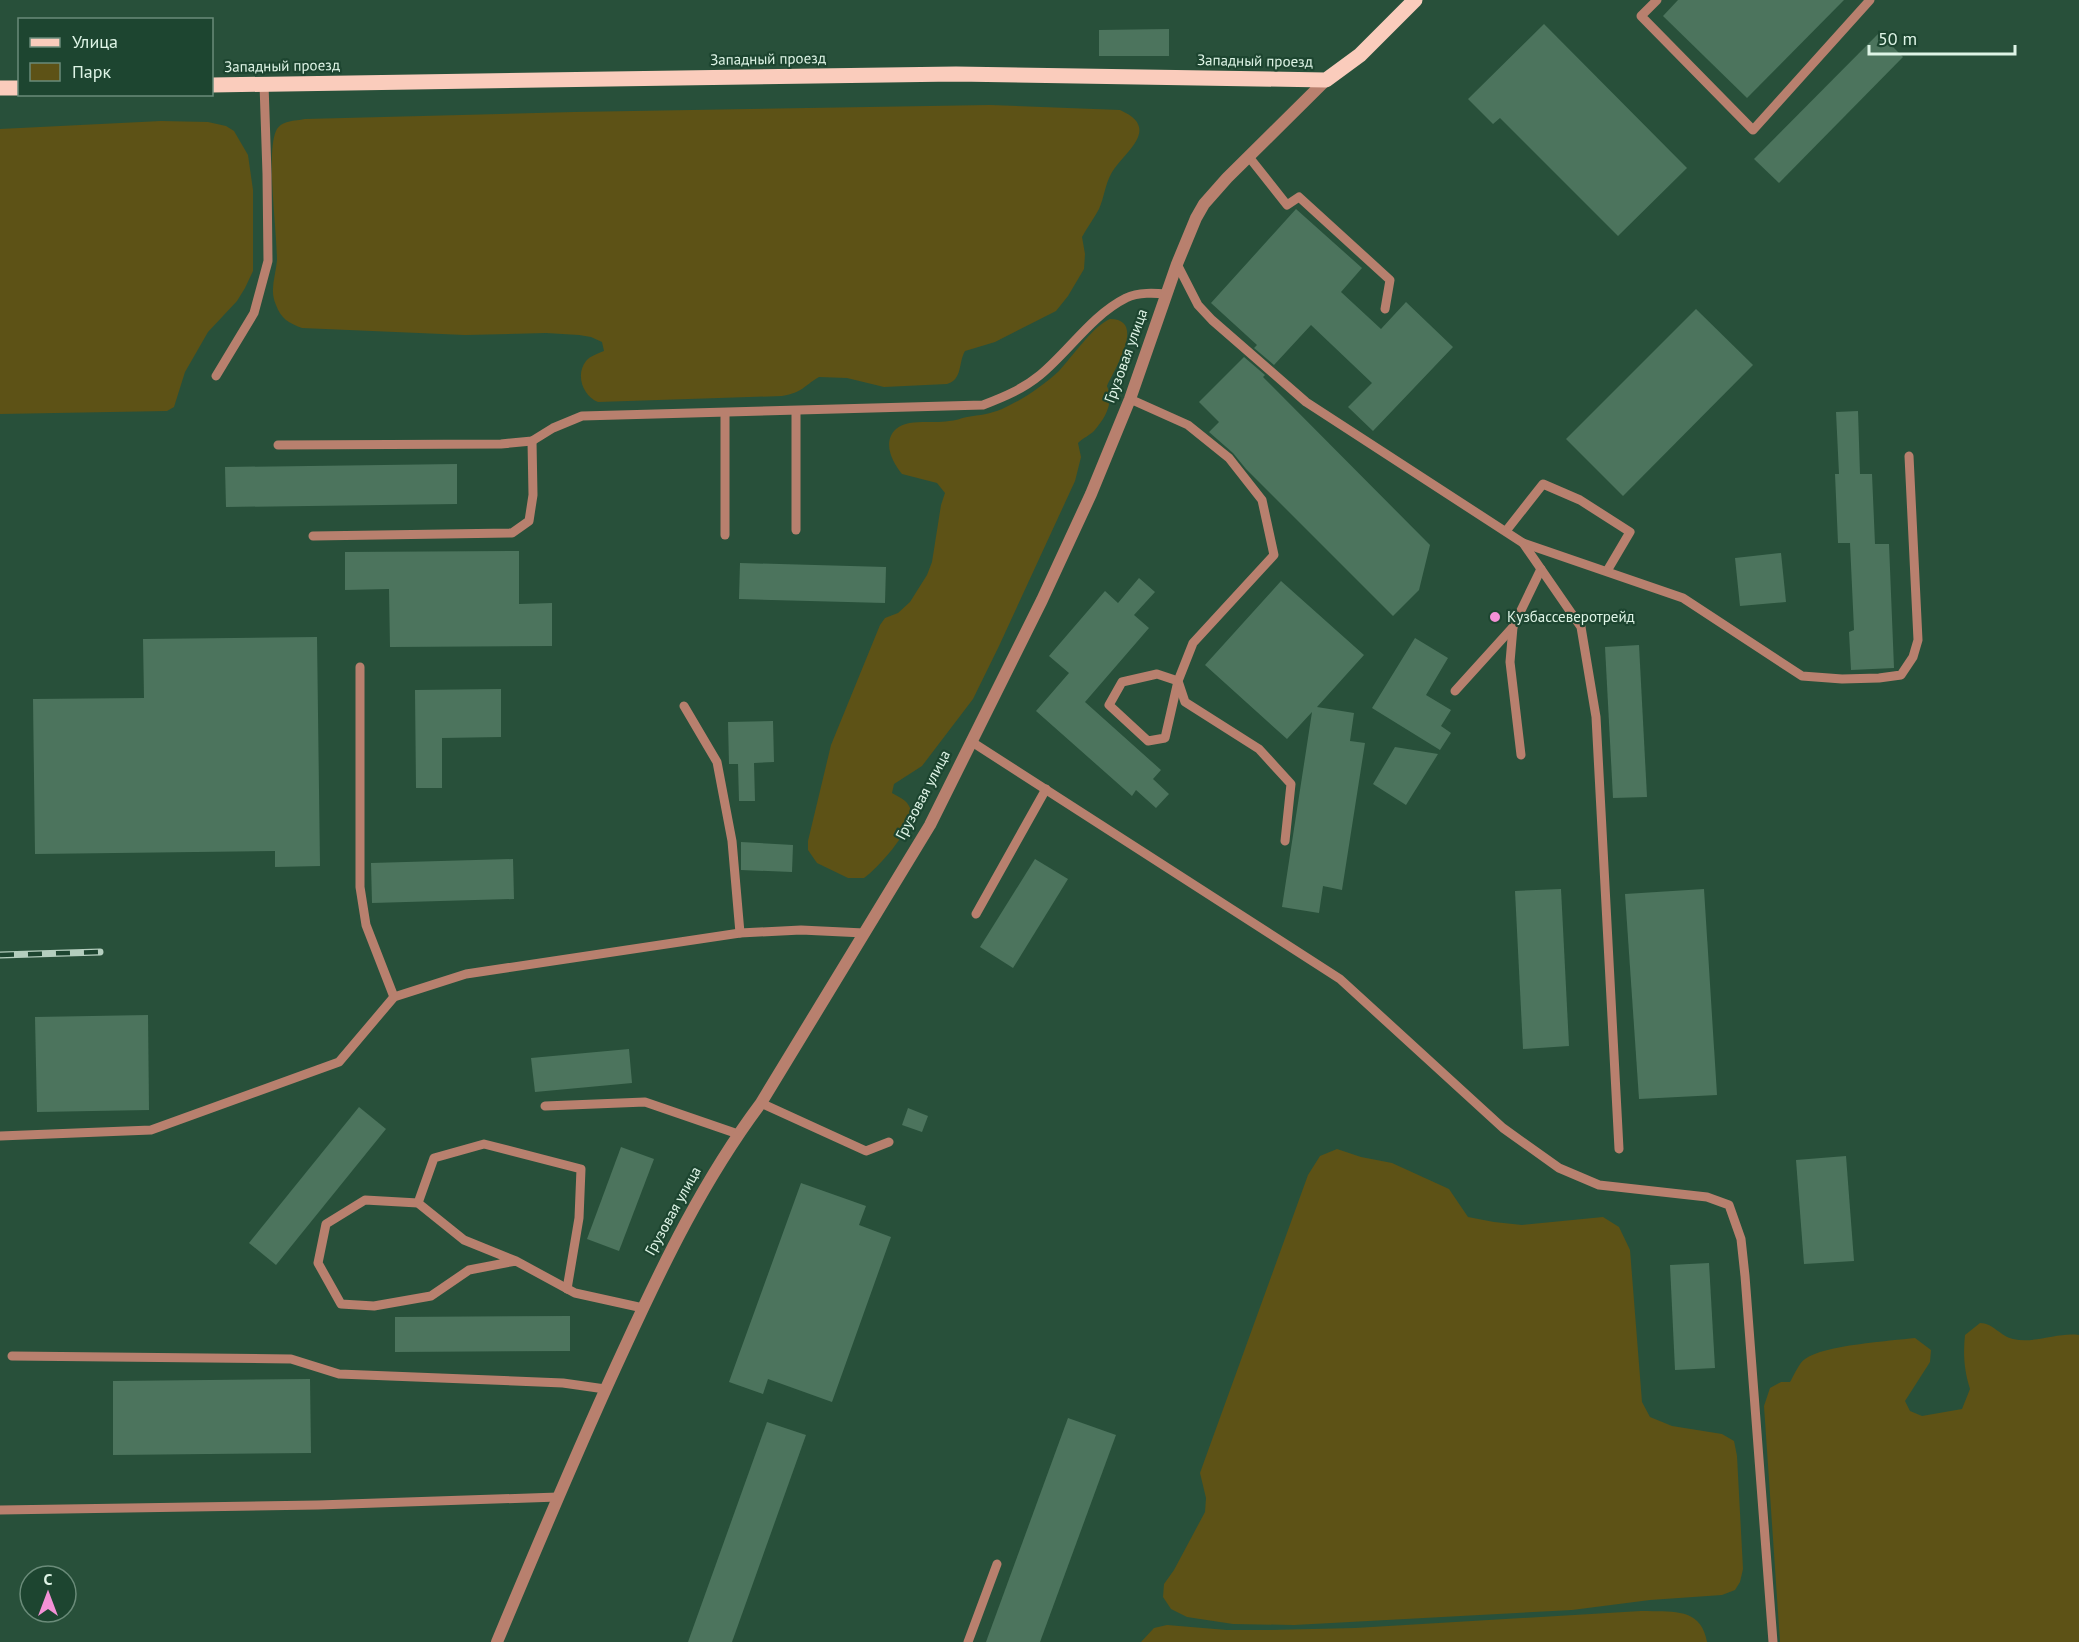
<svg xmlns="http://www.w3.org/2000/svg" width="2079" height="1642" viewBox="0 0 2079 1642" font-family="'PT Sans',sans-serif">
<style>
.green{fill:#5d5216}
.building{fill:#4c745d}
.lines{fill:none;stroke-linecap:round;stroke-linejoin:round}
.lane{stroke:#b8806e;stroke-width:9}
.street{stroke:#b8806e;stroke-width:12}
.primary{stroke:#faccbc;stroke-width:15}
.rail-casing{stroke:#b4cebe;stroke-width:7}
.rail{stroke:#1d4530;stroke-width:4.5;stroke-dasharray:14;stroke-linecap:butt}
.poi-dot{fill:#f391d6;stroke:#1d4530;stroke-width:2}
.labels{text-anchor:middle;stroke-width:4.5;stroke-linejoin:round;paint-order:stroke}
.street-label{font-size:15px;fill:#def4e6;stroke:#1d4530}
.poi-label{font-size:15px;fill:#def4e6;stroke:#1d4530;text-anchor:start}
</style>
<rect width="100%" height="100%" fill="#28503a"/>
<!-- green -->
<g class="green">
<path d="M 990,105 L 1120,110 C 1163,129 1123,152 1111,174 C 1105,185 1104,198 1099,209 C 1094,218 1087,228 1082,237 L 1085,254 L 1084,269 L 1068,296 L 1056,311 L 995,342 L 965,351 C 958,363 963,379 947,384 L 884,387 L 847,378 L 819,377 C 802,387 804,392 782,396 L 598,402 C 583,396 575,375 586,361 C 590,356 599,353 604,351 L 602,342 L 591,337 L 579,335 L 546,333 L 465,335 L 302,328 C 289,323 281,319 276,305 C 269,290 276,275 277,260 C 277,231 266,153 276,131 C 281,120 295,121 305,119 L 574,112 Z"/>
<path d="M 161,121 L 208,122 L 226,126 L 234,131 L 248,155 L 253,190 L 253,271 L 245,288 L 237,301 L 208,332 L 185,372 L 174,407 L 167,411 L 0,414 L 0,129 Z"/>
<path d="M 1110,319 C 1147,319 1114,370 1107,386 C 1114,403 1106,417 1094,431 C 1090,435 1083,438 1078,443 L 1081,457 L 1075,481 L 999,646 L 973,699 L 922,766 L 894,784 L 892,793 C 899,797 907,800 910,808 C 916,827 878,868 864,878 L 848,878 L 817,863 L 808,850 L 808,841 L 831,745 L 880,625 L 885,618 L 898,613 L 910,602 L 927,575 L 932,562 L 941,505 L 945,493 L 937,483 L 902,474 C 892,462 882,442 896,429 C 908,418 934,424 949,421 C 955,421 961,418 967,417 C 980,415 990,414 1002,409 C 1022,400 1043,386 1059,371 C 1071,358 1094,325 1110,319 Z"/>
<path d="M 1337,1149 L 1361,1157 L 1392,1163 L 1449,1189 L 1468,1217 L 1494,1222 L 1522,1225 L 1603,1217 L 1619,1227 L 1630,1250 L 1642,1402 L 1650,1417 L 1672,1426 L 1722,1434 L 1734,1441 L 1737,1456 L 1743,1569 L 1740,1582 L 1735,1590 L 1722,1595 L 1650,1600 L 1572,1610 L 1294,1625 L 1233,1624 L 1187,1617 L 1171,1609 L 1163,1597 L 1164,1584 L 1174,1570 L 1205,1512 L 1206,1498 L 1200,1473 L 1205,1459 L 1308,1175 L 1320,1156 Z"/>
<path d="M 1980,1323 C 1993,1323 2000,1336 2013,1339 C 2035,1344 2058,1332 2079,1335 L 2079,1642 L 1780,1642 L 1764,1406 L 1770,1388 L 1781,1382 L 1790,1382 C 1794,1375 1799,1363 1805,1359 C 1824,1345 1890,1341 1915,1338 L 1931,1350 L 1930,1362 L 1905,1401 L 1910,1411 L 1922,1416 L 1962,1409 L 1970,1389 C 1964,1370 1963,1354 1965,1335 Z"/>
<path d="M 1641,1611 C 1670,1612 1701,1606 1707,1642 L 1141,1642 L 1154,1628 L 1167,1625 L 1227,1630 L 1268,1630 L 1355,1628 Z"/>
</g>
<!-- building -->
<g class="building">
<path d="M 1678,0 L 1844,0 L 1747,98 L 1663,16 Z"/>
<path d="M 1544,24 L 1687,168 L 1618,236 L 1500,118 L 1493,124 L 1468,99 Z"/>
<path d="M 1169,29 L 1169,56 L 1099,56 L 1099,30 Z"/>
<path d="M 1879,33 L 1903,57 L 1779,183 L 1754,159 Z"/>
<path d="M 1296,209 L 1362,268 L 1341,292 L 1381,329 L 1406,302 L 1453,347 L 1373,431 L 1348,407 L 1372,383 L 1311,325 L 1274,365 L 1254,348 L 1257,345 L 1211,303 Z"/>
<path d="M 1696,309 L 1753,365 L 1623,496 L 1566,439 Z"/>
<path d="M 1244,357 L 1265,375 L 1263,377 L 1430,545 L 1419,590 L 1393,616 L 1246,469 L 1233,453 L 1209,432 L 1219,422 L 1199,402 Z"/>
<path d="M 1858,411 L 1860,474 L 1872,474 L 1875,544 L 1889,544 L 1894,668 L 1851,670 L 1849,632 L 1854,630 L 1850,543 L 1838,543 L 1835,474 L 1839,474 L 1836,412 Z"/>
<path d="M 457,464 L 457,504 L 226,507 L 225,467 Z"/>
<path d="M 519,551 L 519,604 L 552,603 L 552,646 L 390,647 L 389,589 L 345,590 L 345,552 Z"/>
<path d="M 1781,553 L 1786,602 L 1740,606 L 1735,558 Z"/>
<path d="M 740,563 L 886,567 L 885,603 L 739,599 Z"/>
<path d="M 1139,578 L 1155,592 L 1134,615 L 1149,628 L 1085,702 L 1161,770 L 1153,779 L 1169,794 L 1156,808 L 1136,790 L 1132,796 L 1036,711 L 1069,673 L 1049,656 L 1105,591 L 1118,603 Z"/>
<path d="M 1281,581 L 1364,655 L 1317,707 L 1354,713 L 1350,741 L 1365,743 L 1342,890 L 1323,886 L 1319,913 L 1282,907 L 1312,712 L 1287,739 L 1205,665 Z"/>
<path d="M 317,637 L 320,866 L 275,867 L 275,851 L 35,854 L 33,699 L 144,698 L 143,639 Z"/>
<path d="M 1415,638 L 1448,658 L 1426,695 L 1451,710 L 1441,726 L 1451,733 L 1440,750 L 1372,708 Z"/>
<path d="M 1639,645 L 1647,797 L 1613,798 L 1605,647 Z"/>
<path d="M 501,689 L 501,737 L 442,738 L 442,788 L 416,788 L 415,690 Z"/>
<path d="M 773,721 L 774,762 L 754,763 L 755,801 L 739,801 L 738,764 L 729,764 L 728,722 Z"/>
<path d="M 1395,747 L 1438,754 L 1406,805 L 1373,784 Z"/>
<path d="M 741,842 L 793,845 L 792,872 L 741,870 Z"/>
<path d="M 513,859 L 514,899 L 372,903 L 371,863 Z"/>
<path d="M 1035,859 L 1068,879 L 1013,968 L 980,947 Z"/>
<path d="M 1561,889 L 1569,1046 L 1523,1049 L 1515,891 Z"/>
<path d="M 1704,889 L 1717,1095 L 1639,1099 L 1625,894 Z"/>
<path d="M 148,1015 L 149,1110 L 37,1112 L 35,1017 Z"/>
<path d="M 629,1049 L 632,1083 L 535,1092 L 531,1058 Z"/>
<path d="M 359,1107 L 386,1129 L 276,1265 L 249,1243 Z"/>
<path d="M 908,1108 L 928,1116 L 922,1132 L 902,1125 Z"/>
<path d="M 621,1147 L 654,1159 L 619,1251 L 587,1239 Z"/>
<path d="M 1846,1156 L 1854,1261 L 1804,1264 L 1796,1160 Z"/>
<path d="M 801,1183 L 866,1206 L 859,1225 L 891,1237 L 832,1402 L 768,1379 L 763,1394 L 729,1382 Z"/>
<path d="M 1709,1263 L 1715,1368 L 1675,1370 L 1670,1265 Z"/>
<path d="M 570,1316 L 570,1351 L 395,1352 L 395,1317 Z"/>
<path d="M 310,1379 L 311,1453 L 113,1455 L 113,1381 Z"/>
<path d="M 1068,1418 L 1116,1435 L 1040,1642 L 986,1642 Z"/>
<path d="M 767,1422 L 806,1435 L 732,1642 L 688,1642 Z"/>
</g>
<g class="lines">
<!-- lane -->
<g class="lane">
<path d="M 1657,0 L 1641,16 L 1753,130 L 1870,0"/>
<path d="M 1249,157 L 1287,205 L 1299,197 L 1390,280 L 1385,309"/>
<path d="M 1177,264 L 1198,305 L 1212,320 L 1306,402 L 1523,543 L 1683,598 L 1802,676 L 1842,679 L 1879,678 L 1901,675 L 1913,657 L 1918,640 L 1909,456"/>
<path d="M 216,376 L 254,313 L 268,261 L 267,174 L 264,84"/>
<path d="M 1130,399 L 1188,425 L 1229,458 L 1262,500 L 1274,555 L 1193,643 L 1178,681 L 1185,702 L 1259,749 L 1291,784 L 1285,841"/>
<path d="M 796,411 L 796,530"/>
<path d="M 725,413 L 725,535"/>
<path d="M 278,445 L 501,444 L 532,441 L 553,428 L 582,416 L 983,405 C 1004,397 1023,389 1040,375 C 1069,351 1092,315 1126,298 C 1139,292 1154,293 1167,294"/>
<path d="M 1506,531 L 1543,484 L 1580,500 L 1630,532 L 1607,571"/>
<path d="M 313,536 L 512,533 L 529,521 L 533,495 L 532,441"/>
<path d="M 1523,543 L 1581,627 L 1596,717 L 1619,1149"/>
<path d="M 360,667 L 360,887 L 366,925 L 394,997"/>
<path d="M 1157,674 L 1178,681 L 1165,738 L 1148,741 L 1109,705 L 1122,682 Z"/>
<path d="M 1455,691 L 1513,627"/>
<path d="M 684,706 L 717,762 L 732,841 L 740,933"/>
<path d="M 972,742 L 1340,979 L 1503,1128 L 1559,1168 L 1599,1185 L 1707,1197 L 1729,1205 L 1741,1239 L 1745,1276 L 1773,1642"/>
<path d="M 1521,755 L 1510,662 L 1513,627 L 1541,569"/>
<path d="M 976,914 L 1046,789"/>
<path d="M 761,1103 L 866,1151 L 889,1142"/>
<path d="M 545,1106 L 645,1102 L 738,1134"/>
<path d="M 0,1136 L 151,1130 L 339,1062 L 394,997 L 466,974 L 740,933 L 801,930 L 864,933"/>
<path d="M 418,1203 L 434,1158 L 484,1144 L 581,1169 L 579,1218 L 567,1289"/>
<path d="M 516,1261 L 469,1270 L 431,1296 L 374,1306 L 341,1304 L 318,1263 L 326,1224 L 365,1200 L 418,1203 L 464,1240 L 516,1261 L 575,1293 L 643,1308"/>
<path d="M 12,1356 L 291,1359 L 339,1374 L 563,1383 L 605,1389"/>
<path d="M 0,1510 L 318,1505 L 558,1497"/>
<path d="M 968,1642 L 997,1564"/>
</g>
<!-- street -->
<path class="street" d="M 497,1642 C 538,1544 579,1446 624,1349 C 663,1264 704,1179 761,1103 L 930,825 L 1042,600 L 1091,494 L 1130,399 L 1177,264 L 1196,218 L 1204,204 L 1227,178 L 1326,80"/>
<!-- primary -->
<g class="primary">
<path d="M 212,85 L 956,74 L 1326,80 L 1360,55 L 1415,0"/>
<path d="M 0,88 L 20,88"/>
</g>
<defs>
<path id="rail" d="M 0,955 L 100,952"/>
</defs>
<!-- rail casing -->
<use href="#rail" class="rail-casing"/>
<!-- rail -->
<use href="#rail" class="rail"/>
</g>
<!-- markers -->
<circle class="poi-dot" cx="1495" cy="617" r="6"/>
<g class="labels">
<!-- street labels -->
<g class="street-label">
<text transform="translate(768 59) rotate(-1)" y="5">Западный проезд</text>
<text transform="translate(1255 61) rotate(1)" y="5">Западный проезд</text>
<text transform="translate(282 66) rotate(-1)" y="5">Западный проезд</text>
<text transform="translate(1126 356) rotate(-70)" y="5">Грузовая улица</text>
<text transform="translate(923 795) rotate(-62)" y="5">Грузовая улица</text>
<text transform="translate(673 1211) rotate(-61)" y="5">Грузовая улица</text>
</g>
<!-- poi labels -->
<g class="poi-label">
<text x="1507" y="622">Кузбассеверотрейд</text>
</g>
</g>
<!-- legend -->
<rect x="18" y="18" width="195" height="78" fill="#1d4530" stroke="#6a8b79" stroke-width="1.5"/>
<rect x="30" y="38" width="30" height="9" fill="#faccbc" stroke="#6a8b79" stroke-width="1.5"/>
<text x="72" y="48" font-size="18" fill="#def4e6">Улица</text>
<rect x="30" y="63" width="30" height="18" fill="#5d5216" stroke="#6a8b79" stroke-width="1.5"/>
<text x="72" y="78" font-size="18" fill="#def4e6">Парк</text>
<!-- north arrow -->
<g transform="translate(48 1594)"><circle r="28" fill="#1d4530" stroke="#6a8b79" stroke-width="1.5"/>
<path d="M0-4.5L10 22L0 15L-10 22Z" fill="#f391d6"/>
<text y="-9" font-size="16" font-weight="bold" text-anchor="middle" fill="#def4e6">С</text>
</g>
<!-- scale -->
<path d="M1869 45v9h146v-9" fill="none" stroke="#def4e6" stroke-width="3"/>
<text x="1878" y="45" font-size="18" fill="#def4e6" stroke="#1d4530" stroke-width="4.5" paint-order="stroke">50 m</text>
</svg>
